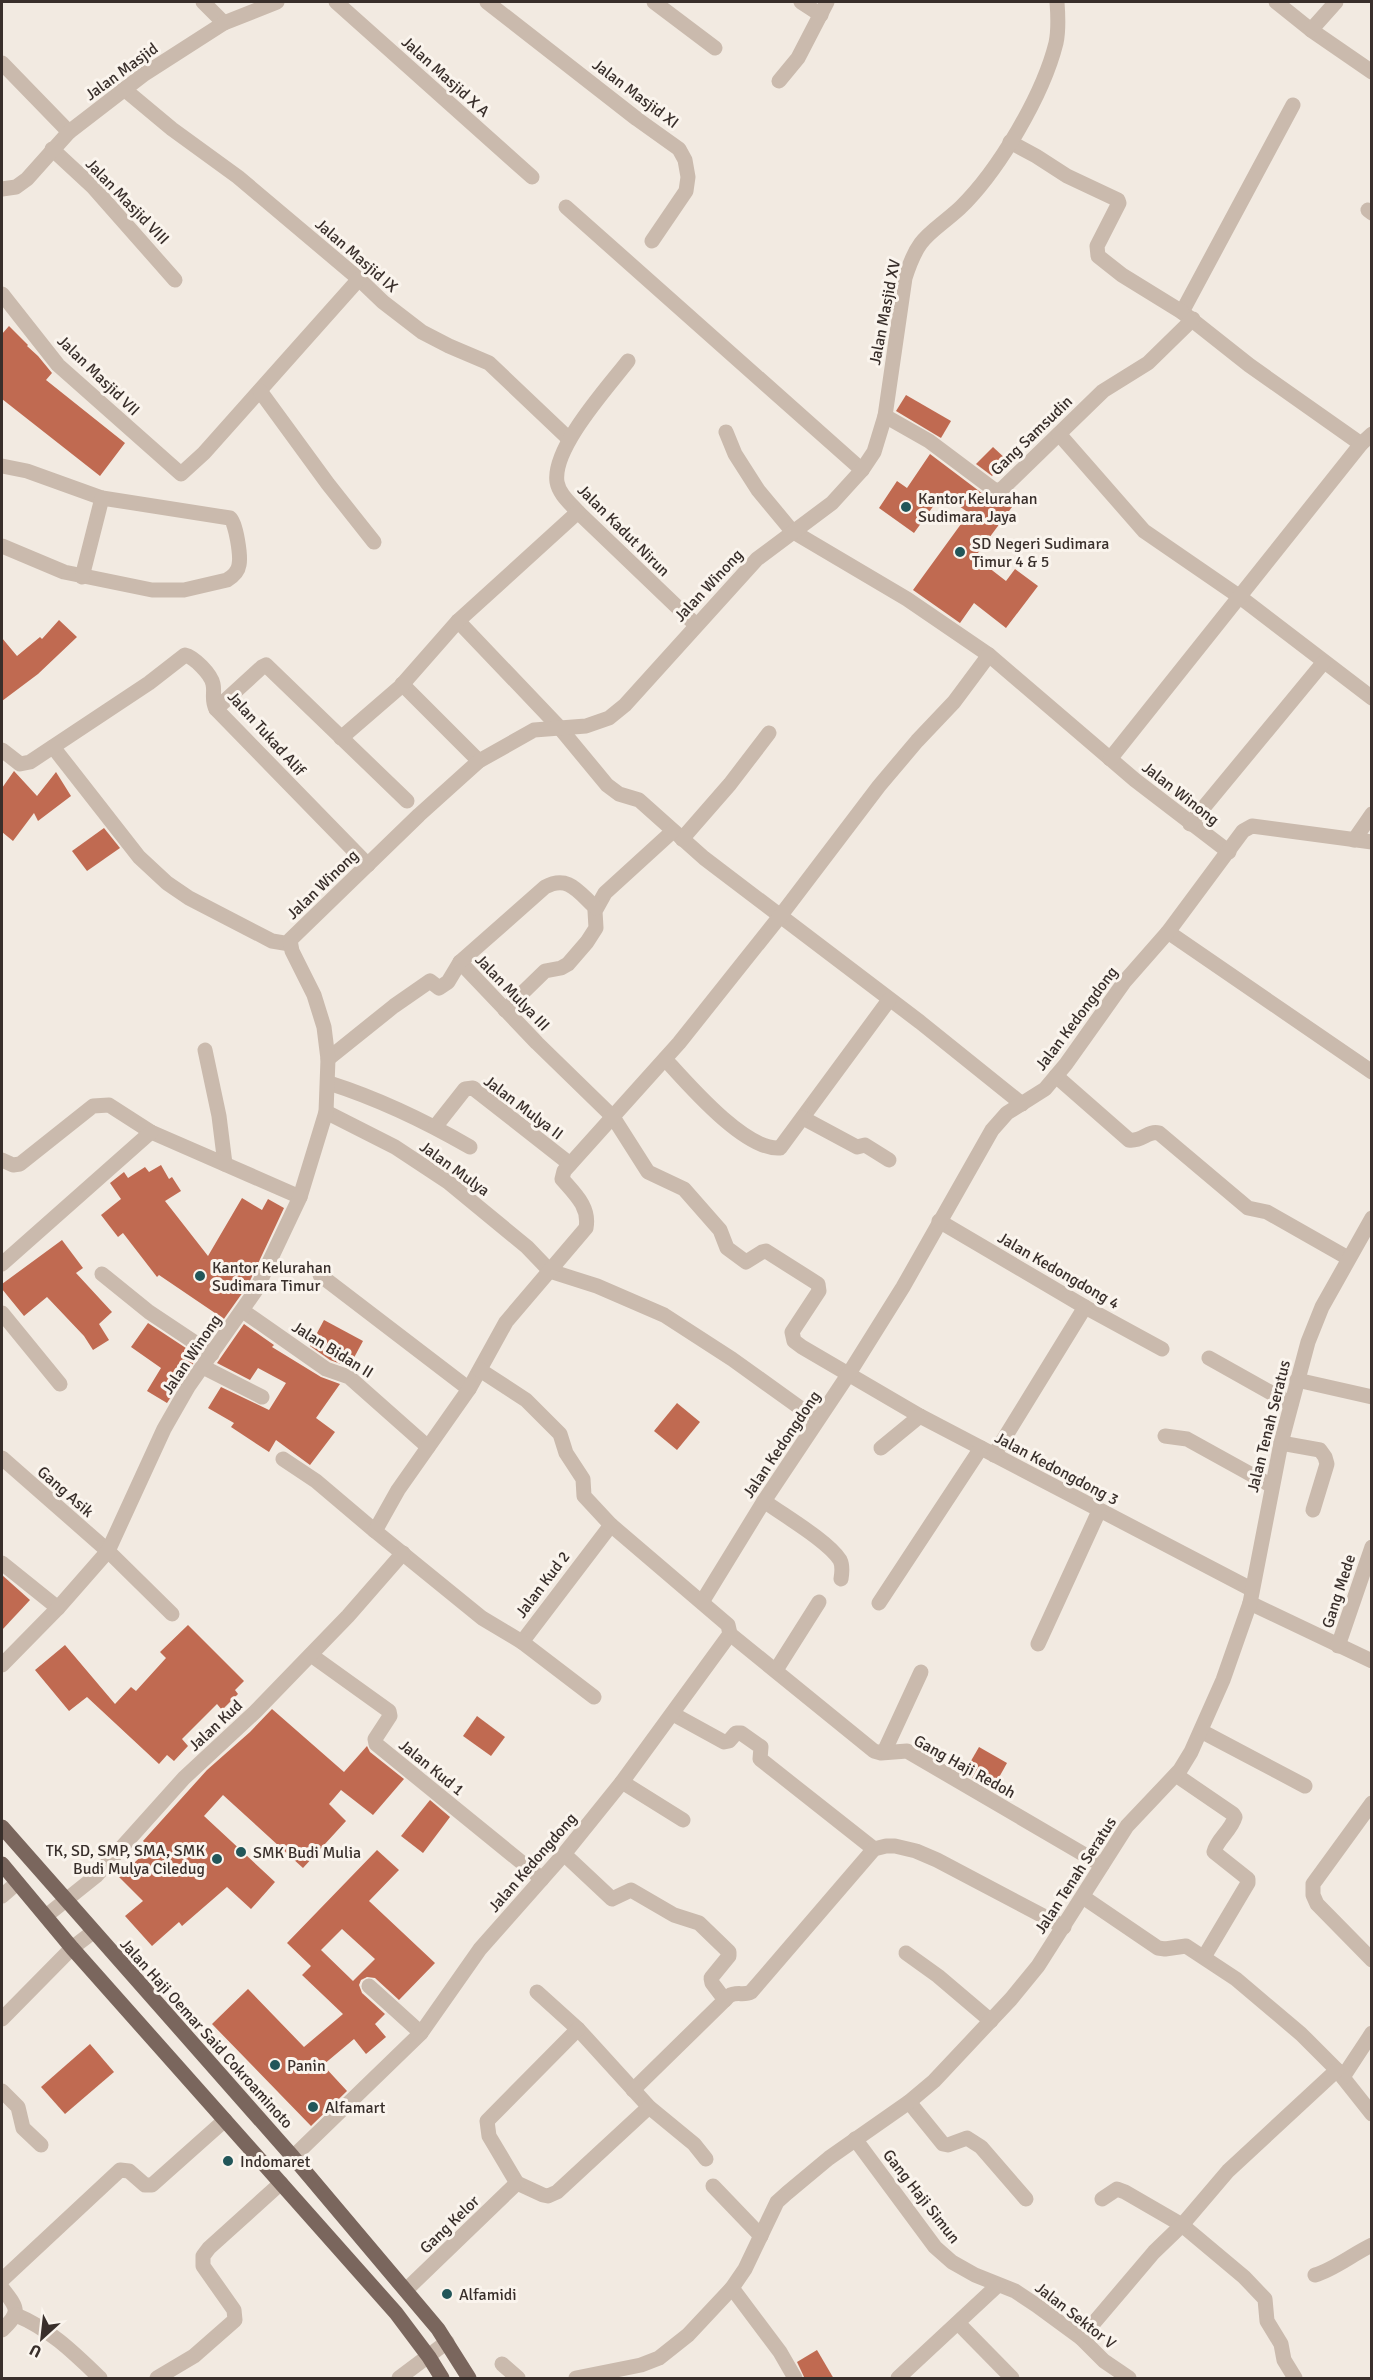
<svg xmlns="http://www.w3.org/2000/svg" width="1373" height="2380" viewBox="0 0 1373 2380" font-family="Signika,sans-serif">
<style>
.building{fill:#c06a51;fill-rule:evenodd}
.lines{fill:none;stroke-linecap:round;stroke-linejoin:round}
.minor{stroke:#cabaad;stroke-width:15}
.major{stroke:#7a665d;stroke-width:15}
.poi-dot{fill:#225659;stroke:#faf4ed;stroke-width:2}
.labels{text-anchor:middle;stroke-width:6;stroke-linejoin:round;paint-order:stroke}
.street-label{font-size:16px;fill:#392f2b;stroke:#faf4ed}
.poi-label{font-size:16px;fill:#392f2b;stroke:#faf4ed;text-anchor:start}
</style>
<rect width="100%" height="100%" fill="#f2eae1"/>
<!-- building -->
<g class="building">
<path d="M 9,326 L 28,345 L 27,346 L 38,356 L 52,373 L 46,380 L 125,443 L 100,476 L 2,399 L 2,334 Z"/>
<path d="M 906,395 L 951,421 L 941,438 L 896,411 Z"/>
<path d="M 993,447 L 1007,460 L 992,476 L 976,464 Z"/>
<path d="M 930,454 L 987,497 L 1002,501 L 1012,507 L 975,557 L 1006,581 L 1015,569 L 1038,586 L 1006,628 L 974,603 L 960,623 L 913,590 L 969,513 L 942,494 L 914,533 L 879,508 L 897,481 L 907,488 Z"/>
<path d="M 59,620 L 77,637 L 38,674 L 2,701 L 2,638 L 17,656 L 40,637 L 42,639 Z"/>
<path d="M 14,771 L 37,796 L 56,772 L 71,796 L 38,821 L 34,813 L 13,841 L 2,832 L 2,788 Z"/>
<path d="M 104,828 L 120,848 L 87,871 L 72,851 Z"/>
<path d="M 161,1165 L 169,1179 L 172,1177 L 181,1191 L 165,1201 L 208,1256 L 242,1198 L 262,1210 L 268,1199 L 284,1208 L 248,1285 L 209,1340 L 200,1334 L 215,1313 L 159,1275 L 157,1277 L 123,1233 L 118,1237 L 101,1215 L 121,1199 L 110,1183 L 124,1172 L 128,1178 L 145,1167 L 149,1172 Z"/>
<path d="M 62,1240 L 83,1268 L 76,1273 L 112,1312 L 99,1324 L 109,1340 L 93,1350 L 84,1336 L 47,1297 L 24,1316 L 2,1289 L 2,1284 Z"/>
<path d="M 324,1320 L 363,1341 L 349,1367 L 330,1360 L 310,1346 Z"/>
<path d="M 148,1323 L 198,1356 L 167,1403 L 147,1391 L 161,1368 L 131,1347 Z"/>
<path d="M 244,1324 L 274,1345 L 272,1347 L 321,1377 L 340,1384 L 316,1418 L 335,1432 L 310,1465 L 276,1440 L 269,1452 L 231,1427 L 234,1423 L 208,1408 L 221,1387 L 269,1410 L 286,1383 L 258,1368 L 250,1380 L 217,1363 Z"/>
<path d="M 677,1403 L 700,1422 L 677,1450 L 654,1431 Z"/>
<path d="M 2,1575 L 30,1600 L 2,1630 Z"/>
<path d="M 188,1625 L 244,1681 L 235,1690 L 238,1694 L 222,1710 L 217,1704 L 182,1739 L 188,1746 L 174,1761 L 167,1755 L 159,1764 L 87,1697 L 69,1711 L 35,1670 L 65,1645 L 115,1704 L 131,1687 L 136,1691 L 166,1658 L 160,1652 Z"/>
<path d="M 272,1709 L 344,1772 L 367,1746 L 370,1752 L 404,1779 L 373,1815 L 341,1790 L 329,1804 L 346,1821 L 303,1868 L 223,1795 L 204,1816 L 275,1882 L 251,1909 L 227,1887 L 182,1926 L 179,1922 L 152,1946 L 125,1916 L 143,1901 L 119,1877 L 150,1848 L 143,1841 L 207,1770 L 250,1732 Z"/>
<path d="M 477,1716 L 505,1737 L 491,1756 L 463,1736 Z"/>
<path d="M 979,1747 L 1007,1763 L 992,1790 L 964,1773 Z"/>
<path d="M 430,1800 L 450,1817 L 423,1853 L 401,1836 Z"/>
<path d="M 377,1850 L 399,1870 L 369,1901 L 435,1963 L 399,2000 L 375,1978 L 367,1977 L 361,1980 L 359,1985 L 362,1993 L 385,2014 L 375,2024 L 386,2037 L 366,2054 L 354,2039 L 323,2065 L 347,2091 L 311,2126 L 212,2024 L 248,1989 L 304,2047 L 343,2014 L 302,1975 L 311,1966 L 287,1943 ZM 342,1929 L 375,1959 L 353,1981 L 321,1950 Z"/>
<path d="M 90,2044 L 114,2072 L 65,2114 L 41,2087 Z"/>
<path d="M 817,2350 L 834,2379 L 805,2379 L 797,2362 Z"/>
</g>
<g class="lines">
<!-- minor -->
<g class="minor">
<path d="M 203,2 L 224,23"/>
<path d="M 336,2 L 532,177"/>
<path d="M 487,2 L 637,119 L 679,149 L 685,160 L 688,177 L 686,191 L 652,241"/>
<path d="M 654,2 L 715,48"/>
<path d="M 801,2 L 821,15"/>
<path d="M 1276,2 L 1311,30 L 1372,72"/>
<path d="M 1311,30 L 1336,2"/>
<path d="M 2,63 L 69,132"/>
<path d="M 779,81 L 798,58 L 827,2"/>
<path d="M 124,89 L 172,129 L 238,177 L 359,279 L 383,302 L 422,332 L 449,346 L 489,363 L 569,439"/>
<path d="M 1293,105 L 1182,312 L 1249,365 L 1361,444"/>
<path d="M 1010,142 L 1036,156 L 1067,176 L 1118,200 L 1119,203 L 1097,246 L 1098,256 L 1122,275 L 1182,312"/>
<path d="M 52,149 L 93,187 L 175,280"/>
<path d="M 2,189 L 16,187 L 27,179 L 69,132 L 143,75 L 224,23 L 277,2"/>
<path d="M 566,207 L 862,470"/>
<path d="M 1368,210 L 1372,213"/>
<path d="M 2,294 L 58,365 L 181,474 L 204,453 L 359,279"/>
<path d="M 628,361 C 608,387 552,448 557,482 C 559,494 570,503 578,512 L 696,625"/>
<path d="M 260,391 L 328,484 L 374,542"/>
<path d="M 885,416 L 929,441 L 993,489 L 1000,491 L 1103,391 L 1148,363 L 1193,319"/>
<path d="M 726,432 L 735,454 L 758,490 L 792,531 L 907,599 L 989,655 L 1135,780 L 1229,852"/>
<path d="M 1059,434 L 1144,531 L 1240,597 L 1372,698"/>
<path d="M 2,466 L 27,471 L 102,498 L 230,518 C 236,523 241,556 239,565 C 238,572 232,577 227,580 L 184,590 L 152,590 L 64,572 L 2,546"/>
<path d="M 82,577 L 102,498"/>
<path d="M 458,621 L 559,727 L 607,785 L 619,794 L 639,800 L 704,858 L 920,1022 L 1022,1104"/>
<path d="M 402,684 L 479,761"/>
<path d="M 216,709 L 262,667 L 266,665 L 407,801"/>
<path d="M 341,738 L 400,687 L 458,621 L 578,512"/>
<path d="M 53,747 L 139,857 L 167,883 L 189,898 L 272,941 L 290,944"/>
<path d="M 2,750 L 20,764 L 30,762 L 149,683 L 185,655 C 194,657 211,674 213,684 C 215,693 211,700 216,709 L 368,865"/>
<path d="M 1110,759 L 1361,444 L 1372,434"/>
<path d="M 1190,824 L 1323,663"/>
<path d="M 682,839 L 730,784 L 769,733"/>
<path d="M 1354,840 L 1372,814"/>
<path d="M 1168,932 L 1372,1072"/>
<path d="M 460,962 L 537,1043 L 613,1117 L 648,1172 L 684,1189 L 720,1230 L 727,1248 L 746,1262 L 762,1252 L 766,1251 L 818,1284 L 819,1291 L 792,1332 L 794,1341 L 802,1347 L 920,1416 L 1251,1589"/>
<path d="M 505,1010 L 545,971 L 561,968 L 568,964 L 587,942 L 596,928 L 595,911 L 605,893 L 673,831"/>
<path d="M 205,1050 L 219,1116 L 225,1164"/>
<path d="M 328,1059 L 394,1006 L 430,981 L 439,988 L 448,982 L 460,962 L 545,887 C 569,874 579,893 596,908"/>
<path d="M 665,1059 C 687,1083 745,1151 780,1148 L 889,1000"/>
<path d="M 1056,1076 L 1129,1140 C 1142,1142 1148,1130 1159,1133 L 1248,1208 L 1267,1212 L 1348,1258"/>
<path d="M 329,1083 C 379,1099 425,1121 470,1147"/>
<path d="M 326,1112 L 395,1147 L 448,1182 L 527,1247 L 550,1271 L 597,1286 L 664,1315 L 732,1359 L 817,1420"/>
<path d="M 803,1118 L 857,1147 L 865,1145 L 889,1160"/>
<path d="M 435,1127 L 465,1089 L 473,1088 L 570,1164"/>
<path d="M 2,1160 L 13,1165 L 20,1164 L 93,1106 L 109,1105 L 151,1132 L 300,1197"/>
<path d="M 939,1221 L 1085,1307 L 1162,1349"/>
<path d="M 2,1264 L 151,1132"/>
<path d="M 102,1274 L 149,1312 L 212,1354"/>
<path d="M 320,1275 L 469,1389"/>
<path d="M 243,1311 L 326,1369 L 349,1377 L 428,1447"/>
<path d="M 2,1313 L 60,1384"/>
<path d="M 1209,1358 L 1291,1404"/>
<path d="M 203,1367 L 262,1397"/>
<path d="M 1297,1380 L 1372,1397"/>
<path d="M 1165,1436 L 1187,1439 L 1272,1486"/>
<path d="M 1281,1443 L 1320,1450 L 1325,1457 L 1327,1464 L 1313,1510"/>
<path d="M 881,1448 L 920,1416"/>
<path d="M 994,1455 L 1085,1307"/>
<path d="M 2,1458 L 108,1551 L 172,1614"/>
<path d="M 283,1459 L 316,1481 L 375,1531"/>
<path d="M 764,1501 C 783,1515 828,1541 840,1560 C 843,1566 842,1573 841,1579"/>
<path d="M 2,1563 L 58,1608"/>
<path d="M 702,1602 L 764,1501 L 848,1375 L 903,1287 L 992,1130 L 1007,1113 L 1045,1089 L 1066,1064 L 1125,981 L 1168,932 L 1243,831 L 1252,826 L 1372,842"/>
<path d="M 879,1603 L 981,1448"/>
<path d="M 1250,1603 L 1372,1661"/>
<path d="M 730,1634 L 874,1751 L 881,1753 L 907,1751 L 1102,1865"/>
<path d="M 522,1642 L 611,1525"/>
<path d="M 1038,1644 L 1099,1511"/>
<path d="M 1338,1646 L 1372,1547"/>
<path d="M 311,1655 L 389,1711 L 390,1716 L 375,1739 L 376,1744 L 542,1879"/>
<path d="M 2,1665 L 58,1608 L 108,1551 L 164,1429 L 188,1387 L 256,1290 L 300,1197 L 326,1112 L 328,1059 L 324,1027 L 314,995 L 292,951 L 290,940 L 419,815 L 479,761 L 534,730 L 586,726 L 609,718 L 625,705 L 757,559 L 832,503 L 862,470 L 874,452 L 885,416 L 905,278 C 919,234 929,236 960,208 C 999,170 1043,95 1056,43 C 1059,29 1058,15 1057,2"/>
<path d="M 776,1670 L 819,1602"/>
<path d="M 594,1697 L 522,1642 L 482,1618 L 375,1531 L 398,1490 L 469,1389 L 506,1322 L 586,1228 C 590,1207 575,1194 562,1179 L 564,1171 L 679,1043 L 781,915 L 879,786 L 917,741 L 954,702 L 989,655"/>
<path d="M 673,1714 L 724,1742 L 729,1741 L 736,1733 L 741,1733 L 761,1747 L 760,1759 L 874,1849"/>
<path d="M 1201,1731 L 1305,1786"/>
<path d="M 884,1752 L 921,1672"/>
<path d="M 1176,1775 L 1233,1814 L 1235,1817 C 1231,1831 1217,1839 1214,1852 L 1248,1879 L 1248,1883 L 1204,1957"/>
<path d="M 622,1782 L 683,1820"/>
<path d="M 1372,1803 L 1313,1884 L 1313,1895 L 1317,1904 L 1372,1960"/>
<path d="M 564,1854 L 612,1899 L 631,1890 L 674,1915 L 699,1923 L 729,1952 L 729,1956 L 711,1978 L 712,1983 L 725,2000"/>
<path d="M 2,1896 L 17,1883"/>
<path d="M 1083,1897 L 1158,1948 L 1165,1949 L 1186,1946 L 1236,1979 L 1301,2034 L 1337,2070 L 1372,2114"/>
<path d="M 46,1916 L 96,1876 L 184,1778 L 255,1712 L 348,1616 L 403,1553"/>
<path d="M 906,1953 L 938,1976 L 991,2021"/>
<path d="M 369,1986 L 421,2033"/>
<path d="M 537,1992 L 578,2029 L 649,2107 L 694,2144 L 706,2159"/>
<path d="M 2,2019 L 72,1948 L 93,1932"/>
<path d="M 578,2029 L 487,2121 L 489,2136 L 517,2183 L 543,2195 L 548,2196 L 557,2192 L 649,2107"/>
<path d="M 1343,2077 L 1372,2033"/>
<path d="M 633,2090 L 729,1996 C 736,1991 744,1996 751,1992 L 874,1849 L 886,1846 L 895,1846 L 916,1851 L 937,1860 L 1064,1927"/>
<path d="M 2,2091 L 18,2107 L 23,2128 L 41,2145"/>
<path d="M 909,2102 L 943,2144 L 948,2145 L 967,2138 L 981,2147 L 1026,2199"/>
<path d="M 855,2139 L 935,2247 L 952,2262 L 975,2275 L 1015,2291 L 1036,2305 L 1081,2338 L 1104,2361 L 1129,2378"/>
<path d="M 293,2157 L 421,2033 L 480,1949 L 564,1854 L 622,1782 L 730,1634 L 728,1625 L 611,1525 L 584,1496 L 583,1479 L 566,1453 L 560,1434 L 526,1400 L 480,1370"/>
<path d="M 713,2186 L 761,2236"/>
<path d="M 1102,2199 L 1117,2189 L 1125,2192 L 1182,2225 L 1244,2277 L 1265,2299 L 1267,2321 L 1281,2344 L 1284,2360 L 1295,2378"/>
<path d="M 1315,2275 C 1333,2270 1353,2254 1372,2245"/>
<path d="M 2,2280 L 120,2170 L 129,2171 L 145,2185 L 152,2185 L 225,2120"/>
<path d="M 2,2288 C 17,2308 22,2311 2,2330"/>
<path d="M 732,2288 L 780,2352 L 795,2378"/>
<path d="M 406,2290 L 517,2183"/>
<path d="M 16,2315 C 50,2329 74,2353 100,2378"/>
<path d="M 959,2324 L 1012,2378"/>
<path d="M 1081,2338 L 1154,2252 L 1182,2225 L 1228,2171 L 1337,2070"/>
<path d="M 502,2364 L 518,2378"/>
<path d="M 157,2378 L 194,2356 L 235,2320 L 234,2310 L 203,2266 L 203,2256 L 209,2248 L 281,2183"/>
<path d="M 399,2378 L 447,2342"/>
<path d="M 576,2378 L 641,2365 L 659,2358 L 688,2335 L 732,2288 L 745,2269 L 777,2202 L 787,2193 L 829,2158 L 909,2102 L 934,2081 L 1011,1999 L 1038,1966 L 1127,1826 L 1180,1770 L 1191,1752 L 1223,1680 L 1250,1603 L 1281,1443 L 1308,1342 L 1322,1307 L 1372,1218"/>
<path d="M 898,2378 L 998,2285"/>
</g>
<!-- major -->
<g class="major">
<path d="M 2,1827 L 293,2157 L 438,2329 L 469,2378"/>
<path d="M 2,1864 L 72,1948 L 396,2313 L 429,2357 L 442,2378"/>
</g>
</g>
<!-- markers -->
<g class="poi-dot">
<circle cx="906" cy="507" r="6"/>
<circle cx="960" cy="552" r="6"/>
<circle cx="200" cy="1276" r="6"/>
<circle cx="241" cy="1852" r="6"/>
<circle cx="217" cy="1859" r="6"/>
<circle cx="275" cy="2065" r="6"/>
<circle cx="313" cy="2107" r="6"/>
<circle cx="228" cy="2161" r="6"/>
<circle cx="447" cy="2294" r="6"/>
</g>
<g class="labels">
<!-- street labels -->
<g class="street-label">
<text transform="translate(121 71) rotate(-36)" y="6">Jalan Masjid</text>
<text transform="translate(446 76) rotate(42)" y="6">Jalan Masjid X A</text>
<text transform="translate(636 93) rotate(37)" y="6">Jalan Masjid XI</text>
<text transform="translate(128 201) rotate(46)" y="6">Jalan Masjid VIII</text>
<text transform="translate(357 255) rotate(41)" y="6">Jalan Masjid IX</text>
<text transform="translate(884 312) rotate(-79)" y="6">Jalan Masjid XV</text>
<text transform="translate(99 375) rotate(44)" y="6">Jalan Masjid VII</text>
<text transform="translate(1031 435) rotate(-44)" y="6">Gang Samsudin</text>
<text transform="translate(624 530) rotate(45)" y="6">Jalan Kadut Nirun</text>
<text transform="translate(708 585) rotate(-47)" y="6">Jalan Winong</text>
<text transform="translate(267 733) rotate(48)" y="6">Jalan Tukad Alif</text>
<text transform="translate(1181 793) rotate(38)" y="6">Jalan Winong</text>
<text transform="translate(322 884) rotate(-44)" y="6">Jalan Winong</text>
<text transform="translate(513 992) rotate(46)" y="6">Jalan Mulya III</text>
<text transform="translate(1076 1018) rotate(-53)" y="6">Jalan Kedongdong</text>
<text transform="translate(524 1107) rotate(37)" y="6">Jalan Mulya II</text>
<text transform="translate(455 1168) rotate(36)" y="6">Jalan Mulya</text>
<text transform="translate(1059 1270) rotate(30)" y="6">Jalan Kedongdong 4</text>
<text transform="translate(333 1349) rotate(32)" y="6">Jalan Bidan II</text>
<text transform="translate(191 1354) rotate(-56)" y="6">Jalan Winong</text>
<text transform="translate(1268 1426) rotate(-76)" y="6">Jalan Tenah Seratus</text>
<text transform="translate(781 1444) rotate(-56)" y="6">Jalan Kedongdong</text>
<text transform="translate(1057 1468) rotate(28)" y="6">Jalan Kedongdong 3</text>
<text transform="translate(66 1491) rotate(41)" y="6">Gang Asik</text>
<text transform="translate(542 1584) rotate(-53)" y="6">Jalan Kud 2</text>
<text transform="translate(1338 1591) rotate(-72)" y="6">Gang Mede</text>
<text transform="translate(215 1725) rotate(-43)" y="6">Jalan Kud</text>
<text transform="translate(965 1766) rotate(29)" y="6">Gang Haji Redoh</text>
<text transform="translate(432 1767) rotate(39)" y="6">Jalan Kud 1</text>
<text transform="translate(532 1862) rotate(-49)" y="6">Jalan Kedongdong</text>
<text transform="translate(1075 1875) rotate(-57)" y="6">Jalan Tenah Seratus</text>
<text transform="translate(207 2033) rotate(48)" y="6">Jalan Haji Oemar Said Cokroaminoto</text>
<text transform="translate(922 2196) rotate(52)" y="6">Gang Haji Simun</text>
<text transform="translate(449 2224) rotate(-44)" y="6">Gang Kelor</text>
<text transform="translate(1076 2315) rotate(38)" y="6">Jalan Sektor V</text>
</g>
<!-- poi labels -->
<g class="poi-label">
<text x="918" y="504">Kantor Kelurahan<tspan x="918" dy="18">Sudimara Jaya</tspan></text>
<text x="972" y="549">SD Negeri Sudimara<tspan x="972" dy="18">Timur 4 &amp; 5</tspan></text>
<text x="212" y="1273">Kantor Kelurahan<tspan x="212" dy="18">Sudimara Timur</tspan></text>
<text x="205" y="1856" text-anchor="end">TK, SD, SMP, SMA, SMK<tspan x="205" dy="18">Budi Mulya Ciledug</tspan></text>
<text x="253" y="1858">SMK Budi Mulia</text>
<text x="287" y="2071">Panin</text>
<text x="325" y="2113">Alfamart</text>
<text x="240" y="2167">Indomaret</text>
<text x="459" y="2300">Alfamidi</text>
</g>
</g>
<!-- border -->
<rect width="1373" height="2380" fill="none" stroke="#392f2b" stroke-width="6"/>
<!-- north arrow -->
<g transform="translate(42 2338) rotate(207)" stroke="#faf4ed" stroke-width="4.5" paint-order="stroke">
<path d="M0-4.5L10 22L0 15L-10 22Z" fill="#392f2b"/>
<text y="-9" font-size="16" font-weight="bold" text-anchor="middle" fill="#392f2b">U</text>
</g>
</svg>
